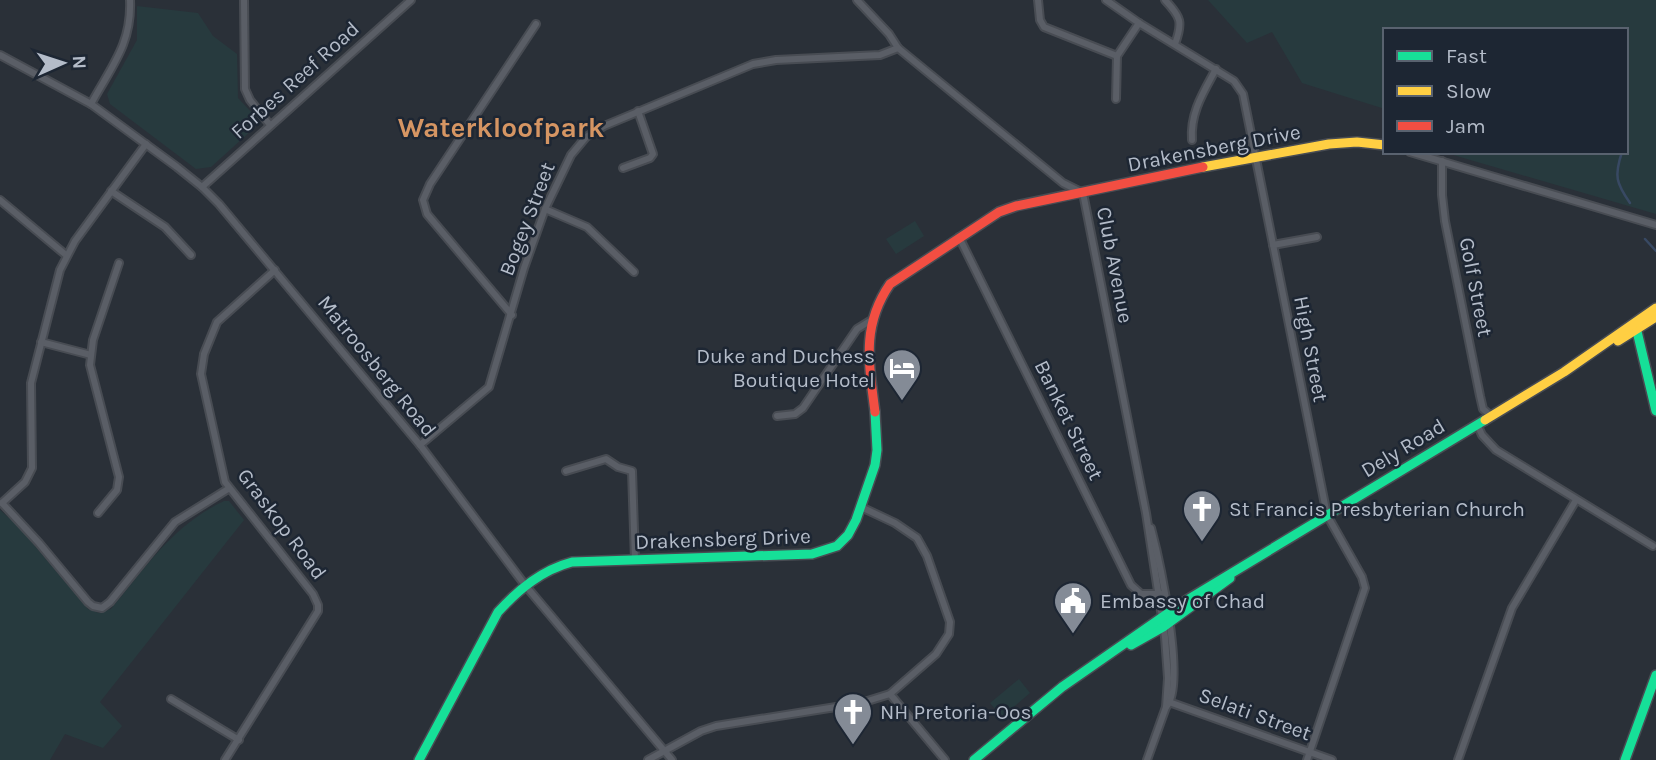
<svg xmlns="http://www.w3.org/2000/svg" width="1656" height="760" viewBox="0 0 1656 760" font-family="Karla,sans-serif">
<style>
.green{fill:#273a3e}
.lines{fill:none;stroke-linecap:round;stroke-linejoin:round}
.stream{stroke:#384963;stroke-width:2.5}
.street-casing{stroke:#484c53;stroke-width:10}
.fast-casing{stroke:#484c53;stroke-width:12}
.slow-casing{stroke:#484c53;stroke-width:12}
.jam-casing{stroke:#484c53;stroke-width:12}
.street{stroke:#5a5e66;stroke-width:6}
.fast{stroke:#16e098;stroke-width:9}
.slow{stroke:#ffcf43;stroke-width:9}
.jam{stroke:#f24e42;stroke-width:9}
.labels{text-anchor:middle;stroke-width:5;stroke-linejoin:round;paint-order:stroke}
.street-label{font-size:21px;fill:#b4bcc9;stroke:#1d2633}
.poi-label{font-size:21px;fill:#b4bcc9;stroke:#1d2633;text-anchor:start}
.district-label{font-size:28px;font-weight:bold;fill:#d59563;stroke:#1d2633}
</style>
<rect width="100%" height="100%" fill="#2a3038"/>
<!-- green -->
<g class="green">
<path d="M 1208,0 L 1656,0 L 1656,214 L 1443,152 L 1626,152 L 1626,30 L 1385,30 L 1385,109 L 1302,83 L 1272,32 L 1247,43 Z"/>
<path d="M 137,6 L 198,13 L 213,36 L 237,54 L 238,98 L 254,115 L 254,128 L 211,167 L 196,169 L 110,104 L 107,94 L 137,40 Z"/>
<path d="M 915,221 L 924,236 L 896,254 L 886,239 Z"/>
<path d="M 224,501 L 229,501 L 244,520 L 100,702 L 122,726 L 103,748 L 65,734 L 50,760 L 0,760 L 0,510 L 18,526 L 88,609 L 99,613 L 111,609 C 147,566 172,526 224,501 Z"/>
<path d="M 1019,679 L 1030,693 L 1002,717 L 990,703 Z"/>
</g>
<g class="lines">
<!-- stream -->
<g class="stream">
<path d="M 1622,152 C 1614,176 1616,183 1630,203"/>
<path d="M 1645,239 L 1656,251"/>
</g>
<defs>
<g id="street">
<path d="M 244,0 L 245,89 L 250,100 L 270,125"/>
<path d="M 857,0 L 889,34 L 898,48 L 1063,183 L 1083,193 L 1146,513 L 1165,637 L 1168,678 L 1166,707 L 1147,760"/>
<path d="M 1038,0 L 1040,20 L 1044,27 L 1117,56 L 1116,99"/>
<path d="M 1106,0 L 1139,23 L 1234,81 L 1243,94 L 1327,515 L 1362,577 L 1365,588 L 1307,760"/>
<path d="M 1165,0 C 1181,17 1183,22 1175,44"/>
<path d="M 0,55 L 91,104 L 177,167 L 202,187 L 219,204 L 420,445 L 525,585 L 672,760"/>
<path d="M 1117,56 L 1139,23"/>
<path d="M 91,104 C 111,67 132,44 130,0"/>
<path d="M 1192,140 C 1190,113 1203,93 1216,69"/>
<path d="M 1410,152 L 1656,225"/>
<path d="M 1442,161 L 1442,195 L 1445,221 L 1480,396 L 1483,409 L 1490,415"/>
<path d="M 623,168 L 650,158 L 653,154 L 638,111"/>
<path d="M 202,187 L 411,0"/>
<path d="M 111,191 L 165,227 L 191,255"/>
<path d="M 0,200 L 66,255"/>
<path d="M 545,209 L 587,227 L 634,272"/>
<path d="M 959,237 L 1131,585 L 1141,594 L 1165,594"/>
<path d="M 1273,245 L 1317,237"/>
<path d="M 512,315 L 427,214 L 423,200 L 430,184 L 536,24"/>
<path d="M 41,342 L 91,355"/>
<path d="M 777,416 L 795,414 L 803,408 L 857,329 L 870,321"/>
<path d="M 1477,424 L 1482,435 L 1496,450 L 1653,546"/>
<path d="M 420,445 L 489,387 L 524,268 L 545,209 L 571,155 L 586,137 L 604,126 L 753,64 L 776,60 L 880,55 L 898,48"/>
<path d="M 566,471 L 606,459 L 618,467 L 632,471 L 635,560"/>
<path d="M 2,503 L 25,482 L 32,468 L 31,383 L 60,270 L 75,241 L 146,144"/>
<path d="M 2,503 L 39,543 L 88,602 L 93,606 L 102,608 L 110,602 L 175,522 L 228,489"/>
<path d="M 98,513 L 117,490 L 119,477 L 90,365 L 93,340 L 119,263"/>
<path d="M 1151,528 C 1159,558 1187,687 1166,707"/>
<path d="M 890,694 L 945,760"/>
<path d="M 171,699 L 239,740"/>
<path d="M 1169,702 L 1332,760"/>
<path d="M 225,760 L 318,611 L 318,605 L 313,594 L 225,482 L 201,374 L 204,354 L 217,322 L 275,270"/>
<path d="M 648,760 L 701,731 L 716,726 L 861,703 L 890,694 L 936,654 L 949,634 L 950,622 L 927,556 L 917,538 L 895,523 L 861,507"/>
<path d="M 1458,760 L 1512,608 L 1576,500"/>
</g>
<g id="fast">
<path d="M 1635,323 L 1656,411"/>
<path d="M 1131,645 L 1163,627 L 1230,578"/>
<path d="M 419,760 L 498,612 C 519,589 542,570 572,562 L 812,554 L 837,546 L 848,535 L 856,520 L 875,465 L 877,450 L 875,412"/>
<path d="M 974,760 L 1062,687 L 1187,600 L 1485,420"/>
<path d="M 1625,760 L 1656,675"/>
</g>
<g id="slow">
<path d="M 1203,167 L 1329,144 L 1357,142 L 1385,145"/>
<path d="M 1618,341 L 1656,317"/>
<path d="M 1485,420 L 1564,372 L 1656,308"/>
</g>
<path id="jam" d="M 875,412 C 869,364 861,326 890,284 L 999,212 L 1016,206 L 1203,167"/>
</defs>
<!-- street casing -->
<use href="#street" class="street-casing"/>
<!-- fast casing -->
<use href="#fast" class="fast-casing"/>
<!-- slow casing -->
<use href="#slow" class="slow-casing"/>
<!-- jam casing -->
<use href="#jam" class="jam-casing"/>
<!-- street -->
<use href="#street" class="street"/>
<!-- fast -->
<use href="#fast" class="fast"/>
<!-- slow -->
<use href="#slow" class="slow"/>
<!-- jam -->
<use href="#jam" class="jam"/>
</g>
<!-- icons -->
<defs>
<symbol id="hotel-pin" viewBox="-11 -11 22 30"><path d="M0 17L-7.5 6A9.5 9.5 0 1 1 7.5 6Z" fill="#848b96" stroke="#1d2633"/><path d="M-6-4.5h1.5V1H6V5H4.5V3h-9V5H-6ZM-4 0a1.8 1.8 0 1 1 3.6 0ZM.5 0V-2.5h3Q6-2.5 6 0Z" fill="#fff"/></symbol>
<symbol id="church-pin" viewBox="-11 -11 22 30"><path d="M0 17L-7.5 6A9.5 9.5 0 1 1 7.5 6Z" fill="#848b96" stroke="#1d2633"/><path d="M-1.2-6h2.4v3.5h3.3v2.4h-3.3V6h-2.4V-.1h-3.3v-2.4h3.3Z" fill="#fff"/></symbol>
<symbol id="civic-pin" viewBox="-11 -11 22 30"><path d="M0 17L-7.5 6A9.5 9.5 0 1 1 7.5 6Z" fill="#848b96" stroke="#1d2633"/><path d="M-.6-6.5H3V-4.5H.6V-3L4-1V1h2V6H-6V1h2V-1L-.6-3ZM-1.2 2.5V6h2.4V2.5Z" fill="#fff"/></symbol>
</defs>
<g fill-rule="evenodd">
<use href="#hotel-pin" x="880" y="346" width="44" height="60"/>
<use href="#church-pin" x="1180" y="487" width="44" height="60"/>
<use href="#civic-pin" x="1051" y="579" width="44" height="60"/>
<use href="#church-pin" x="831" y="690" width="44" height="60"/>
</g>
<g class="labels">
<!-- street labels -->
<g class="street-label">
<text transform="translate(295 80) rotate(-42)" y="7">Forbes Reef Road</text>
<text transform="translate(1214 148) rotate(-11)" y="7">Drakensberg Drive</text>
<text transform="translate(527 219) rotate(-69)" y="7">Bogey Street</text>
<text transform="translate(1115 265) rotate(79)" y="7">Club Avenue</text>
<text transform="translate(1476 287) rotate(79)" y="7">Golf Street</text>
<text transform="translate(1311 349) rotate(79)" y="7">High Street</text>
<text transform="translate(377 366) rotate(51)" y="7">Matroosberg Road</text>
<text transform="translate(1069 420) rotate(64)" y="7">Banket Street</text>
<text transform="translate(1403 448) rotate(-31)" y="7">Dely Road</text>
<text transform="translate(282 524) rotate(53)" y="7">Graskop Road</text>
<text transform="translate(723 539) rotate(-2)" y="7">Drakensberg Drive</text>
<text transform="translate(1255 714) rotate(20)" y="7">Selati Street</text>
</g>
<!-- poi labels -->
<g class="poi-label">
<text x="875" y="363" text-anchor="end">Duke and Duchess<tspan x="875" dy="24">Boutique Hotel</tspan></text>
<text x="1229" y="516">St Francis Presbyterian Church</text>
<text x="1100" y="608">Embassy of Chad</text>
<text x="880" y="719">NH Pretoria-Oos</text>
</g>
<!-- district labels -->
<g class="district-label">
<text x="501" y="137">Waterkloofpark</text>
</g>
</g>
<!-- legend -->
<rect x="1383" y="28" width="245" height="126" fill="#1d2633" stroke="#59626f" stroke-width="2"/>
<rect x="1397" y="51" width="35" height="10" fill="#16e098" stroke="#59626f" stroke-width="2"/>
<text x="1446" y="63" font-size="21" fill="#b4bcc9">Fast</text>
<rect x="1397" y="86" width="35" height="10" fill="#ffcf43" stroke="#59626f" stroke-width="2"/>
<text x="1446" y="98" font-size="21" fill="#b4bcc9">Slow</text>
<rect x="1397" y="121" width="35" height="10" fill="#f24e42" stroke="#59626f" stroke-width="2"/>
<text x="1446" y="133" font-size="21" fill="#b4bcc9">Jam</text>
<!-- north arrow -->
<g transform="translate(63 63) rotate(87)" stroke="#1d2633" stroke-width="5" paint-order="stroke">
<path d="M0-5L12 26L0 18L-12 26Z" fill="#b4bcc9"/>
<text y="-10" font-size="19" font-weight="bold" text-anchor="middle" fill="#b4bcc9">N</text>
</g>
</svg>
